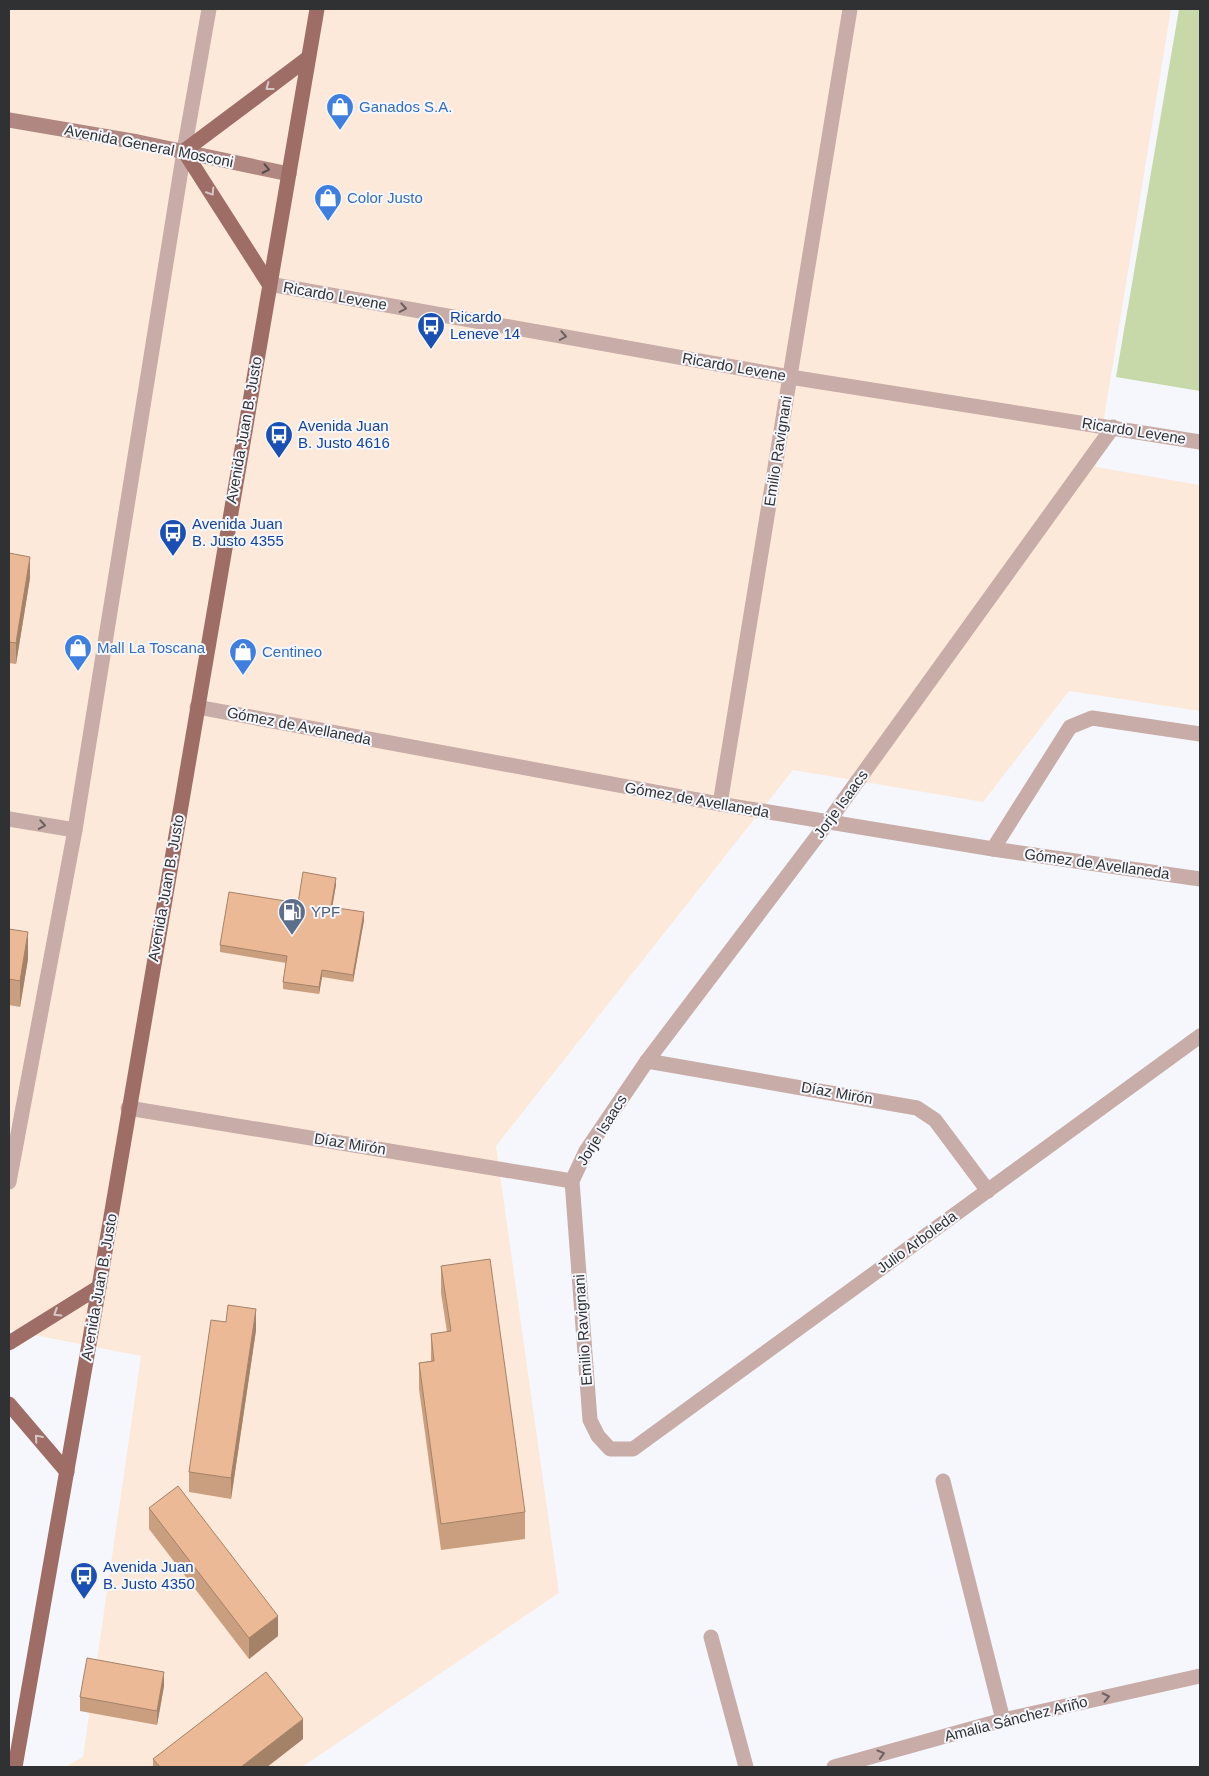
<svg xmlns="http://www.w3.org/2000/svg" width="1209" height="1776" viewBox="0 0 1209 1776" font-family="Arial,sans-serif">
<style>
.industrial{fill:#fde9da}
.green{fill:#c8d9a9}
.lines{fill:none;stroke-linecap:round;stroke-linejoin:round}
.street{stroke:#c8aca7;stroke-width:15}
.secondary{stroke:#b08781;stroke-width:15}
.primary{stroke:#9e6d65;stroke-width:15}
.wall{fill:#ca9f80}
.shaded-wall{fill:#a48268}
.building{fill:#ebb995;stroke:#a48268}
.oneway{stroke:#d7c7c7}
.oneway2{stroke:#564b4a}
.oneway3{stroke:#6d6261}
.labels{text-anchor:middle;stroke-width:4;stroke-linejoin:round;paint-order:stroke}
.shop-label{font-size:15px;fill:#366cbe;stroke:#f5f7fc;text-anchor:start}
.street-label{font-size:15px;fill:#303133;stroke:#f5f7fc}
.transit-label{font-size:15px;fill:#164399;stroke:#f5f7fc;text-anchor:start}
.service-label{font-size:15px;fill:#4e5e75;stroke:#f5f7fc;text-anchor:start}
</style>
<rect width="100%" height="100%" fill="#f5f7fc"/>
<!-- industrial -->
<path class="industrial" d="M 9,9 L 1171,9 L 1096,467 L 1200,485 L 1200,711 L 1069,691 L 983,802 L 793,770 L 496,1146 L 559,1593 L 302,1767 L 65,1767 L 83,1757 L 141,1356 L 9,1330 Z"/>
<!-- green -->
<path class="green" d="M 1179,9 L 1200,9 L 1200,391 L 1116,377 Z"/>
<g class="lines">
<!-- street -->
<g class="street">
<path d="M 269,284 L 790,377 L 1200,442"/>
<path d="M 1113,427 L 828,822 L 647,1061 L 586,1151 L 572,1181 L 590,1420 L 598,1436 L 610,1449 L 633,1449 L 1200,1036"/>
<path d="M 197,707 L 720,804 L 993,849 L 1200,879"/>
<path d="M 720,804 L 850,9"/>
<path d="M 9,819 L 75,830"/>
<path d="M 993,849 L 1070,727 L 1092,718 L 1200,734"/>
<path d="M 647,1061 L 917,1108 L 935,1120 L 988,1191"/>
<path d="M 128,1108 L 572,1181"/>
<path d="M 9,1182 L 75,830 L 184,151 L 209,9"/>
<path d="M 943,1481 L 1003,1720"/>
<path d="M 711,1637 L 746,1767"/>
<path d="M 834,1767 L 1003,1720 L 1200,1676"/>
</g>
<!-- secondary -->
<path class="secondary" d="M 9,120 L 138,142 L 289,174"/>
<!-- primary -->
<g class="primary">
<path d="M 269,284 L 184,151 L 308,58"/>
<path d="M 9,1343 L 99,1287"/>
<path d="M 9,1404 L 67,1472"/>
<path d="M 15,1767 L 99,1287 L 317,9"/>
</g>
</g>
<!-- wall -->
<g class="wall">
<path d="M 9,553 L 30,578 L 16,664 L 9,663 Z"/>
<path d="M 336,885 L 332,907 L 364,920 L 353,982 L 322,977 L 319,994 L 283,989 L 283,982 L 286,963 L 220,952 L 220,945 L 298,903 Z"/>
<path d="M 9,929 L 28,959 L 20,1007 L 9,1005 Z"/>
<path d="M 441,1266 L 525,1512 L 525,1539 L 441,1550 L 419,1389 L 419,1363 L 431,1361 L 431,1334 L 447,1332 L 441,1293 Z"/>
<path d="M 226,1322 L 256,1330 L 231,1499 L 189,1492 L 189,1472 Z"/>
<path d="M 149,1508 L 278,1636 L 249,1659 L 149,1529 Z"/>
<path d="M 164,1686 L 157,1725 L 80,1711 L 80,1697 Z"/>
<path d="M 303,1739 L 267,1767 L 153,1767 L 153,1759 Z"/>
</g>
<!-- shaded-wall -->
<g class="shaded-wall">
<path d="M 30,557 L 30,578 L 16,664 L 16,643 Z"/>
<path d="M 336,878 L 336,885 L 331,914 L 331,907 Z"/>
<path d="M 364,912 L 364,920 L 353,982 L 353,975 Z"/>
<path d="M 28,932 L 28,959 L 20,1007 L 20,981 Z"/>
<path d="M 322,970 L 322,977 L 319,994 L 319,987 Z"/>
<path d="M 256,1309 L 256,1330 L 231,1499 L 231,1478 Z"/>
<path d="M 278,1616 L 278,1636 L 249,1659 L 249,1638 Z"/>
<path d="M 164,1672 L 164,1686 L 157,1725 L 157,1711 Z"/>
<path d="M 303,1719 L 303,1739 L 267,1767 L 241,1767 Z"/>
</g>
<!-- building -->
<g class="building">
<path d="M 9,553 L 30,557 L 16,643 L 9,642 Z"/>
<path d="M 303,872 L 336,878 L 331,907 L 364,912 L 353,975 L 322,970 L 319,987 L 283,982 L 287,956 L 220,945 L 229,892 L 298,903 Z"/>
<path d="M 9,929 L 28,932 L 20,981 L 9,979 Z"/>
<path d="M 490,1259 L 525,1512 L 441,1524 L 419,1363 L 434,1361 L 431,1334 L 451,1331 L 441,1266 Z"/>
<path d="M 228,1305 L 256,1309 L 231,1478 L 189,1472 L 211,1320 L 226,1322 Z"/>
<path d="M 178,1486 L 278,1616 L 249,1638 L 149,1508 Z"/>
<path d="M 87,1658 L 164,1672 L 157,1711 L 80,1697 Z"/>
<path d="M 266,1672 L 303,1719 L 241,1767 L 160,1767 L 153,1759 Z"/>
</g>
<!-- one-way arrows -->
<defs><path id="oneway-chevron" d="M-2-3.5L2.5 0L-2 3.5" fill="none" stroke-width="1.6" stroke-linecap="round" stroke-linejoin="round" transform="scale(1.25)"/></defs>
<g class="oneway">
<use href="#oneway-chevron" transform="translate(269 87) rotate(143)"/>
<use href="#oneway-chevron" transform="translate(211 192) rotate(57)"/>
<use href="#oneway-chevron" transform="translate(57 1313) rotate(148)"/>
<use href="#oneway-chevron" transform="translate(38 1438) rotate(-131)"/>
</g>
<use class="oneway2" href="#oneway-chevron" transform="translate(266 169) rotate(12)"/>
<g class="oneway3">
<use href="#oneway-chevron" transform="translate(403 308) rotate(10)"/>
<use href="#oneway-chevron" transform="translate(563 336) rotate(10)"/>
<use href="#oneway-chevron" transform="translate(42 825) rotate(10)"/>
<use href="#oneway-chevron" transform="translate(1106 1697) rotate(-12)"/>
<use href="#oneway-chevron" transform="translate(881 1754) rotate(-16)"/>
</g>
<!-- icons -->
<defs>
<symbol id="shop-pin" viewBox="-11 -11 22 30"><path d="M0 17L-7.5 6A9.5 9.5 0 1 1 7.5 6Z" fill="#3f7fe0" stroke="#f5f7fc"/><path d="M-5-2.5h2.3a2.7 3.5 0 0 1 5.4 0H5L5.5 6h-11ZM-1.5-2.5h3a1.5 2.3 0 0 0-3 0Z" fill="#fff"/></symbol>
<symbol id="bus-pin" viewBox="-11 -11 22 30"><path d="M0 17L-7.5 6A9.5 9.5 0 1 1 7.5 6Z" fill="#1a4fb4" stroke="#f5f7fc"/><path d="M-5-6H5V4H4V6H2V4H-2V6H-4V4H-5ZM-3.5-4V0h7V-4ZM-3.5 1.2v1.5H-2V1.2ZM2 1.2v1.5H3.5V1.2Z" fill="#fff"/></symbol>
<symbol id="fuel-pin" viewBox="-11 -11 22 30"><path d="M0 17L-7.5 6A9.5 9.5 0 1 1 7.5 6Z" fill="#5c6f8a" stroke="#f5f7fc"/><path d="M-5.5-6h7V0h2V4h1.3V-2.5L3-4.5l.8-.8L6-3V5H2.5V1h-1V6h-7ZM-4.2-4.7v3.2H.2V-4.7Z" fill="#fff"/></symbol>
</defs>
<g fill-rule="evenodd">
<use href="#shop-pin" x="324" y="91" width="32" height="43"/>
<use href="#shop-pin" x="312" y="182" width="32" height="43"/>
<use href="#bus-pin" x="415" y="310" width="32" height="43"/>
<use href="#bus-pin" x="263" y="419" width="32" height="43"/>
<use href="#bus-pin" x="157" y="517" width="32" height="43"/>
<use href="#shop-pin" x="62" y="632" width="32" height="43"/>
<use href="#shop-pin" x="227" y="636" width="32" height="43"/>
<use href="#fuel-pin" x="276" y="896" width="32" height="43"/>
<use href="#bus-pin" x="68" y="1560" width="32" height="43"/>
</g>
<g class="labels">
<!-- shop labels -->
<g class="shop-label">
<text x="359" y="112">Ganados S.A.</text>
<text x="347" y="203">Color Justo</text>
<text x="97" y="653">Mall La Toscana</text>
<text x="262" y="657">Centineo</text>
</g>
<!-- street labels -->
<g class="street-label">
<text transform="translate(149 146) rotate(11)" y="5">Avenida General Mosconi</text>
<text transform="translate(335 296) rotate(10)" y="5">Ricardo Levene</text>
<text transform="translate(734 367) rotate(10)" y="5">Ricardo Levene</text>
<text transform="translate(244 430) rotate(-80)" y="5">Avenida Juan B. Justo</text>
<text transform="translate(1134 431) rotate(9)" y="5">Ricardo Levene</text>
<text transform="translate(778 451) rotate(-81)" y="5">Emilio Ravignani</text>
<text transform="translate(299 726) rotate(11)" y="5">Gómez de Avellaneda</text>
<text transform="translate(697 800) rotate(10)" y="5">Gómez de Avellaneda</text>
<text transform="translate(841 804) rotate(-54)" y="5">Jorje Isaacs</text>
<text transform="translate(1097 864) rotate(8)" y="5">Gómez de Avellaneda</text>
<text transform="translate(166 888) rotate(-80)" y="5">Avenida Juan B. Justo</text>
<text transform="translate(837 1093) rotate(10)" y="5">Díaz Mirón</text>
<text transform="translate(602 1130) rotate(-58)" y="5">Jorje Isaacs</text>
<text transform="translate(350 1144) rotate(9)" y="5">Díaz Mirón</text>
<text transform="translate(917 1242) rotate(-36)" y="5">Julio Arboleda</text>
<text transform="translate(99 1287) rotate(-80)" y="5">Avenida Juan B. Justo</text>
<text transform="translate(583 1330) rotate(-94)" y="5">Emilio Ravignani</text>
<text transform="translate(1016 1719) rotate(-14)" y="5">Amalia Sánchez Ariño</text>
</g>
<!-- transit labels -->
<g class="transit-label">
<text x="450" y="322">Ricardo<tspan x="450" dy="17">Leneve 14</tspan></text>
<text x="298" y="431">Avenida Juan<tspan x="298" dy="17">B. Justo 4616</tspan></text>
<text x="192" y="529">Avenida Juan<tspan x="192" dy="17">B. Justo 4355</tspan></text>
<text x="103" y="1572">Avenida Juan<tspan x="103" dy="17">B. Justo 4350</tspan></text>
</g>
<!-- service labels -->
<g class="service-label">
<text x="311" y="917">YPF</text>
</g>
</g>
<!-- border -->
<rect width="1209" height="1776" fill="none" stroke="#303133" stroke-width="20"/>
</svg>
